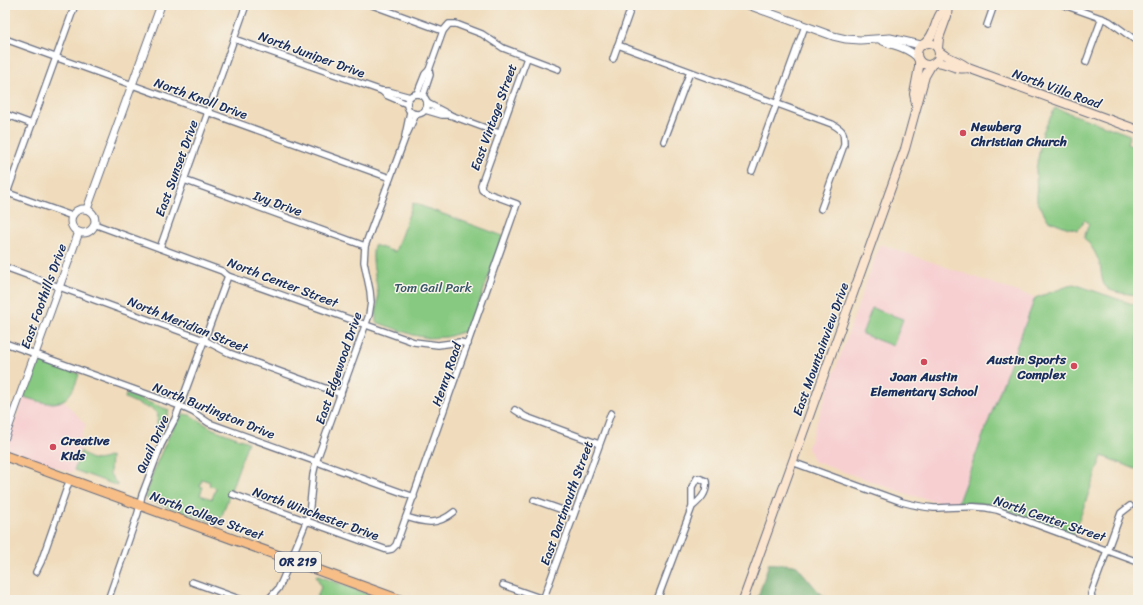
<svg xmlns="http://www.w3.org/2000/svg" width="1143" height="605" viewBox="0 0 1143 605" font-family="Sriracha,sans-serif">
<style>
.built{fill:#f7cfd1}
.green{fill:#87c981;stroke:#517c70;fill-rule:evenodd}
.forest{fill:#6dad6f;stroke:#446e66}
.lines{fill:none;stroke-linecap:round;stroke-linejoin:round}
.minor-casing{stroke:#666c7f;stroke-width:8}
.tertiary-casing{stroke:#666c7f;stroke-width:9}
.secondary-casing{stroke:#666c7f;stroke-width:10}
.primary-casing{stroke:#666c7f;stroke-width:11}
.minor{stroke:#fff;stroke-width:5.5}
.tertiary{stroke:#fff;stroke-width:7}
.secondary{stroke:#fce5cf;stroke-width:8}
.primary{stroke:#f7be87;stroke-width:9}
.poi-dot{fill:#d1495b;stroke:#f7f3e8;stroke-width:1.5}
.labels{text-anchor:middle;stroke-width:3;stroke-linejoin:round;paint-order:stroke}
.shield{fill:#f7f3e8;stroke:#5d6a87;stroke-width:1}
.shield-label{font-size:12px;font-weight:bold;fill:#1b2f5e}
.street-label{font-size:13px;fill:#1b2f5e;stroke:#f7f3e8}
.poi-label{font-size:13px;font-weight:bold;fill:#1b2f5e;stroke:#f7f3e8;text-anchor:start}
.park-label{font-size:13px;fill:#365667;stroke:#f7f3e8}
</style>
<rect width="100%" height="100%" fill="#f7f3e8"/>
<filter id="ink" filterUnits="userSpaceOnUse"><feTurbulence type="fractalNoise" baseFrequency=".025" numOctaves="2"/><feDisplacementMap in="SourceGraphic" scale="8" xChannelSelector="R" yChannelSelector="G"/><feConvolveMatrix kernelMatrix="1 2 1 2 8 2 1 2 1" color-interpolation-filters="sRGB"/></filter>
<filter id="wash" filterUnits="userSpaceOnUse"><feTurbulence type="fractalNoise" baseFrequency=".012" numOctaves="4" result="noise"/><feDisplacementMap in="SourceGraphic" scale="16" xChannelSelector="R" yChannelSelector="G"/><feGaussianBlur stdDeviation="0.9" result="paint"/><feColorMatrix in="noise" values="0 0 0 0 0 0 0 0 0 0 0 0 0 0 0 0 0 1.4 0 .05"/><feComposite in="paint" operator="in"/></filter>
<g filter="url(#wash)">
<rect width="100%" height="100%" fill="#f0dcbc"/>
<!-- built -->
<g class="built">
<path d="M 880,244 L 1035,298 L 958,502 L 942,503 L 910,495 L 813,461 L 808,447 Z"/>
<path d="M 24,397 L 41,403 L 64,401 L 86,425 L 80,440 L 81,447 L 72,473 L 9,450 L 7,445 Z"/>
</g>
<!-- green -->
<g class="green">
<path d="M 1055,108 L 1130,135 L 1127,144 L 1136,148 L 1138,143 L 1138,296 C 1129,293 1119,294 1110,290 C 1099,284 1103,272 1099,262 C 1096,253 1091,245 1084,238 L 1089,223 L 1084,220 L 1078,230 L 1066,227 L 1048,220 L 1037,201 L 1036,169 L 1043,132 Z"/>
<path d="M 413,203 L 503,236 L 469,332 L 465,333 L 462,332 L 447,337 L 428,338 L 413,335 L 376,322 C 375,315 378,307 378,300 C 378,281 370,264 374,245 L 395,252 Z"/>
<path d="M 1074,284 L 1138,306 L 1138,470 L 1102,456 L 1074,534 L 991,504 L 958,502 L 1035,298 Z"/>
<path d="M 872,308 L 903,319 L 893,346 L 862,334 Z"/>
<path d="M 40,361 L 43,361 L 79,374 C 69,408 54,407 24,397 L 37,363 Z"/>
<path d="M 126,394 L 169,410 L 164,425 L 158,436 L 155,430 L 159,428 L 157,423 L 158,414 L 151,408 L 148,408 L 125,398 Z"/>
<path d="M 183,414 L 190,415 L 213,429 L 248,442 L 219,524 L 148,500 L 146,497 C 148,480 171,426 183,414 ZM 202,479 L 210,482 L 209,485 L 216,488 L 212,499 L 200,495 L 203,487 L 200,486 Z"/>
<path d="M 81,451 C 90,462 100,461 111,456 L 110,474 L 118,486 L 74,470 Z"/>
<path d="M 316,575 L 373,596 L 372,600 L 316,600 L 321,587 Z"/>
</g>
<!-- forest -->
<path class="forest" d="M 769,563 C 778,565 788,563 797,566 L 818,591 L 829,600 L 757,600 Z"/>
</g>
<g filter="url(#ink)">
<g class="lines">
<defs>
<g id="minor">
<path d="M 372,5 L 443,31"/>
<path d="M 1064,5 L 1109,21 L 1138,42"/>
<path d="M 987,25 L 994,5"/>
<path d="M 5,39 L 390,178"/>
<path d="M 234,39 L 382,91 L 388,91 L 410,97"/>
<path d="M 618,45 L 832,124 C 844,131 844,132 844,145 L 821,209"/>
<path d="M 613,59 L 632,5"/>
<path d="M 1086,62 L 1102,18"/>
<path d="M 382,91 L 386,95 L 407,104"/>
<circle cx="417" cy="104" r="10"/>
<path d="M 417,94 L 425,74 L 429,70"/>
<path d="M 423,96 L 430,75 L 429,70 L 443,31 L 449,24 L 456,24 L 482,34 L 503,48 L 558,69"/>
<path d="M 427,103 L 450,115 L 499,133"/>
<path d="M 425,110 L 442,115 L 450,115"/>
<path d="M 5,114 L 32,124"/>
<path d="M 405,136 L 410,112"/>
<path d="M 664,141 L 690,72"/>
<path d="M 752,171 L 805,26"/>
<path d="M 184,180 L 365,246"/>
<path d="M 5,192 L 72,216"/>
<path d="M 7,193 L 75,5"/>
<path d="M 94,224 L 222,271 L 228,276 L 414,342 L 438,345 L 460,342 L 468,344"/>
<path d="M 160,248 L 246,5"/>
<path d="M 5,267 L 204,340 L 229,353 L 341,394"/>
<path d="M 5,343 L 180,406 L 193,412 L 209,423 L 414,497"/>
<path d="M 515,410 L 526,417 L 599,444"/>
<path d="M 792,462 L 902,502 C 913,505 923,507 934,508 C 956,508 974,504 997,510 L 1138,562"/>
<path d="M 232,494 L 387,550 L 392,549 L 396,545 L 517,204 L 487,193 L 482,190 L 481,185 L 527,58"/>
<path d="M 534,500 L 574,514"/>
<path d="M 406,517 C 425,523 437,526 454,512"/>
<path d="M 36,572 L 41,562 L 70,479"/>
<path d="M 192,582 L 242,600"/>
<path d="M 503,585 L 543,599"/>
<path d="M 108,600 L 138,513 L 142,495 L 161,445 L 175,419 L 228,276"/>
<path d="M 268,600 L 278,589 L 282,581 L 309,515 L 313,475 L 316,462 L 369,315 L 371,302 L 370,291 L 364,262 L 365,246 L 405,138 L 416,114"/>
<path d="M 543,600 L 611,413"/>
<path d="M 657,600 L 692,507 L 692,487 L 697,478 L 701,479 L 706,481 C 708,493 700,500 692,507"/>
<path d="M 1092,600 L 1091,594 L 1121,513 L 1130,506"/>
</g>
<g id="tertiary">
<path d="M 748,5 L 833,36 L 846,39 L 860,40 L 890,38 L 921,45"/>
<path d="M 881,40 C 893,46 908,47 918,58"/>
<path d="M 87,209 L 161,5"/>
<circle cx="83" cy="221" r="12"/>
<path d="M 5,437 L 79,232"/>
</g>
<g id="secondary">
<path d="M 925,43 C 935,35 934,24 940,14 C 942,11 945,9 947,6"/>
<circle cx="928" cy="54" r="11"/>
<path d="M 938,48 L 939,38 L 947,16 L 948,5"/>
<path d="M 939,51 C 947,59 960,60 968,68 L 1138,130"/>
<path d="M 935,62 C 947,62 956,71 968,68"/>
<path d="M 916,104 L 914,94 L 919,67 L 919,61"/>
<path d="M 743,600 L 905,149 L 925,76 L 932,64"/>
</g>
<path id="primary" d="M 5,456 L 400,600"/>
</defs>
<!-- minor casing -->
<use href="#minor" class="minor-casing"/>
<!-- tertiary casing -->
<use href="#tertiary" class="tertiary-casing"/>
<!-- secondary casing -->
<use href="#secondary" class="secondary-casing"/>
<!-- primary casing -->
<use href="#primary" class="primary-casing"/>
<!-- minor -->
<use href="#minor" class="minor"/>
<!-- tertiary -->
<use href="#tertiary" class="tertiary"/>
<!-- secondary -->
<use href="#secondary" class="secondary"/>
<!-- primary -->
<use href="#primary" class="primary"/>
</g>
</g>
<!-- markers -->
<g class="poi-dot">
<circle cx="963" cy="133" r="4"/>
<circle cx="924" cy="362" r="4"/>
<circle cx="1074" cy="366" r="4"/>
<circle cx="53" cy="447" r="4"/>
</g>
<g class="labels">
<!-- shield labels -->
<rect class="shield" x="275" y="552" width="46" height="20" rx="3"/>
<g class="shield-label">
<text x="298" y="566">OR 219</text>
</g>
<!-- street labels -->
<g class="street-label">
<text transform="translate(312 54) rotate(20)" y="5">North Juniper Drive</text>
<text transform="translate(1057 88) rotate(20)" y="5">North Villa Road</text>
<text transform="translate(201 98) rotate(20)" y="5">North Knoll Drive</text>
<text transform="translate(493 117) rotate(-70)" y="5">East Vintage Street</text>
<text transform="translate(176 168) rotate(-70)" y="5">East Sunset Drive</text>
<text transform="translate(278 203) rotate(20)" y="5">Ivy Drive</text>
<text transform="translate(283 282) rotate(21)" y="5">North Center Street</text>
<text transform="translate(43 296) rotate(-70)" y="5">East Foothills Drive</text>
<text transform="translate(188 324) rotate(22)" y="5">North Meridian Street</text>
<text transform="translate(820 349) rotate(-70)" y="5">East Mountainview Drive</text>
<text transform="translate(338 368) rotate(-71)" y="5">East Edgewood Drive</text>
<text transform="translate(446 374) rotate(-71)" y="5">Henry Road</text>
<text transform="translate(214 410) rotate(22)" y="5">North Burlington Drive</text>
<text transform="translate(152 444) rotate(-66)" y="5">Quail Drive</text>
<text transform="translate(566 503) rotate(-70)" y="5">East Dartmouth Street</text>
<text transform="translate(316 513) rotate(20)" y="5">North Winchester Drive</text>
<text transform="translate(207 515) rotate(20)" y="5">North College Street</text>
<text transform="translate(1050 518) rotate(19)" y="5">North Center Street</text>
</g>
<!-- poi labels -->
<g class="poi-label">
<text x="971" y="131">Newberg<tspan x="971" dy="15">Christian Church</tspan></text>
<text x="1066" y="364" text-anchor="end">Austin Sports<tspan x="1066" dy="15">Complex</tspan></text>
<text x="924" y="381" text-anchor="middle">Joan Austin<tspan x="924" dy="15">Elementary School</tspan></text>
<text x="61" y="445">Creative<tspan x="61" dy="15">Kids</tspan></text>
</g>
<!-- park labels -->
<g class="park-label">
<text x="433" y="292">Tom Gail Park</text>
</g>
</g>
<!-- margin -->
<rect width="1143" height="605" fill="none" stroke="#f7f3e8" stroke-width="20"/>
</svg>
